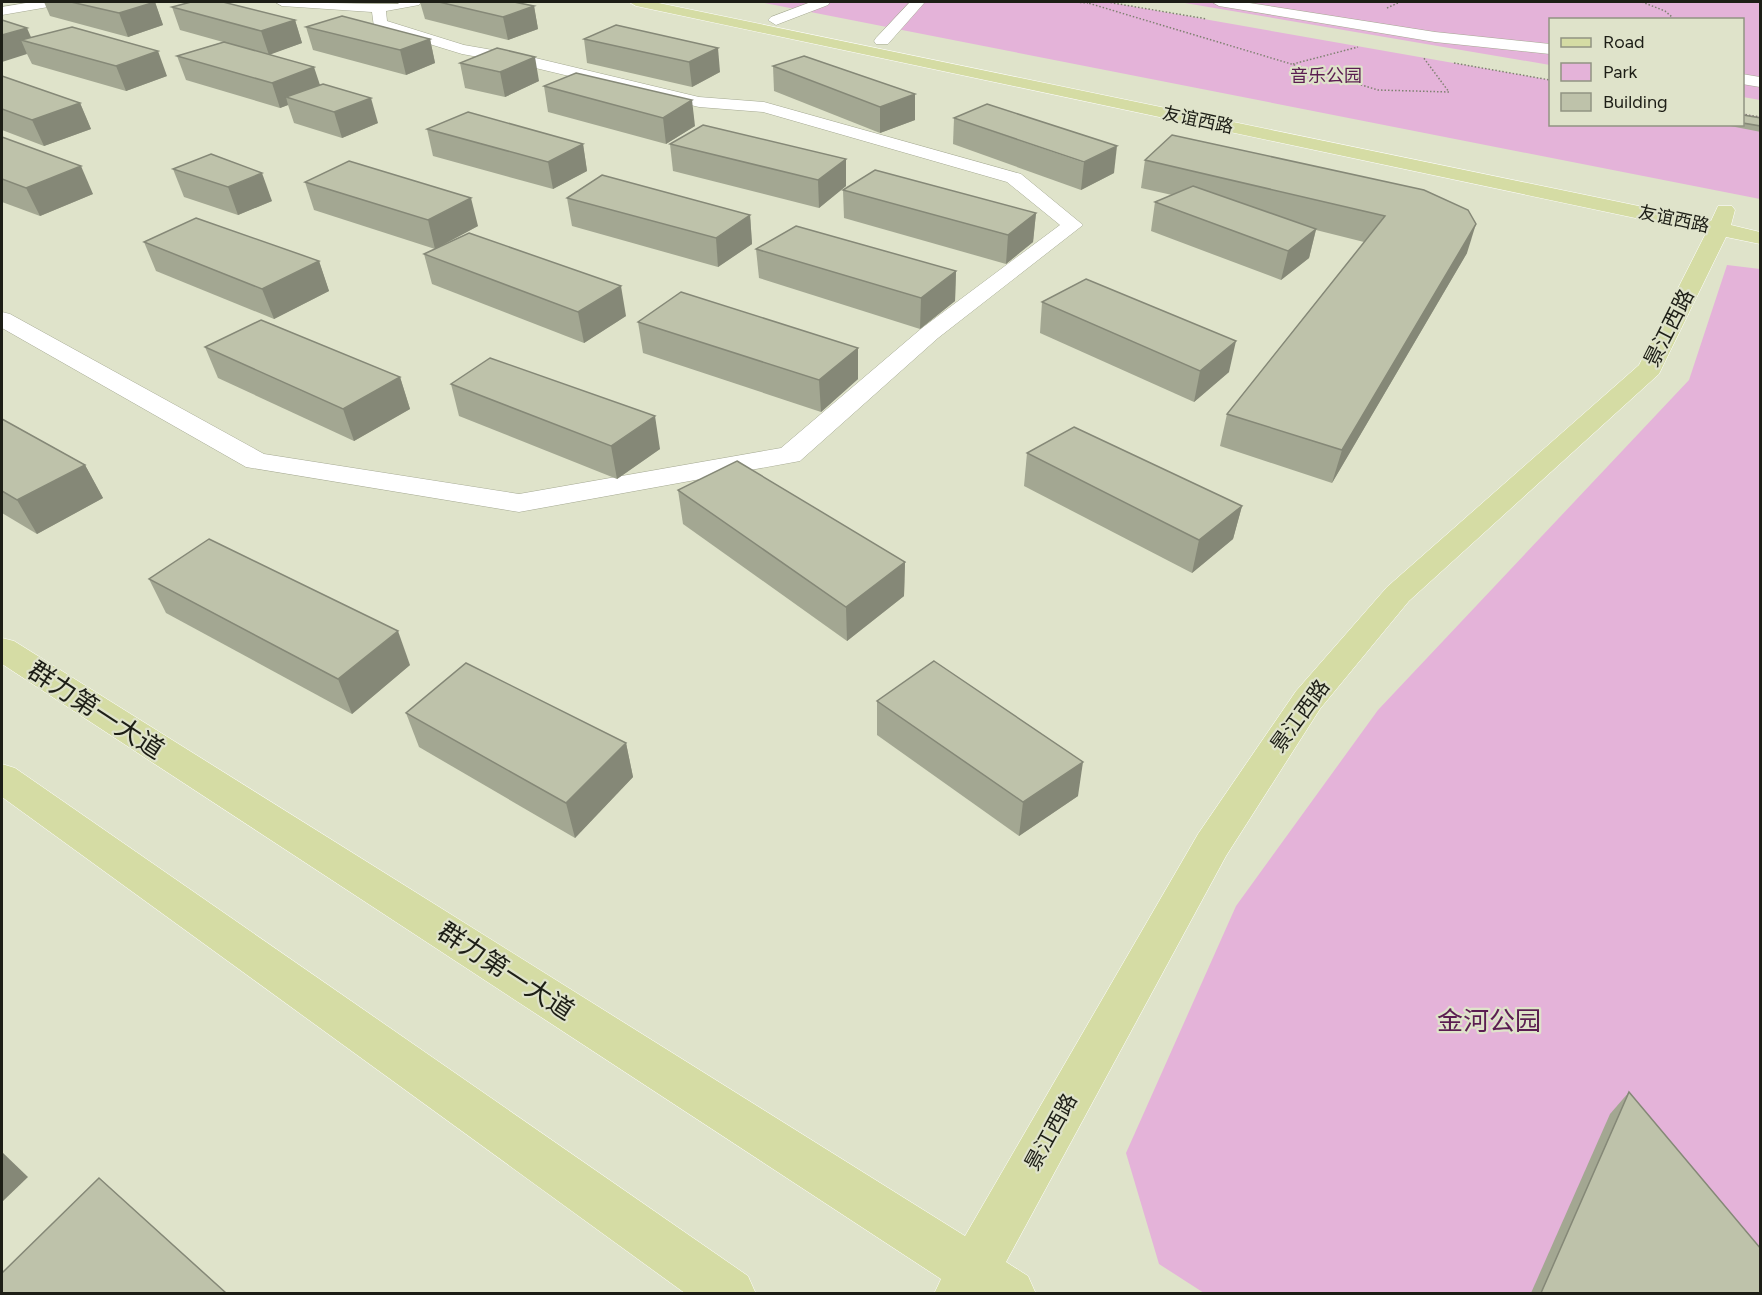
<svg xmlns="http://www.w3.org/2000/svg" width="1762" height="1295" viewBox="0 0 1762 1295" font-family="Figtree,'Noto Sans SC',sans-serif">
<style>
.green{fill:#e4b3d9}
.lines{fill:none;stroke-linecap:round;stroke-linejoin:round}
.minor-casing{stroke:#a5a992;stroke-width:1}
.major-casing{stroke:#fff;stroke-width:1}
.path{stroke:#7f8171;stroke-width:1.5;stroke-dasharray:1.5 2;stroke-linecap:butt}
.minor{fill:#fff;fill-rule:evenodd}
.major{fill:#d5dca4;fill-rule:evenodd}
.wall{fill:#a3a792}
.shaded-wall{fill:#858877}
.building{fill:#bec2aa;stroke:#858877;stroke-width:1.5}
.labels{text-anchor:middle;stroke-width:4.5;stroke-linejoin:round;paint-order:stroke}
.far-park-label{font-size:18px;fill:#5b1d51;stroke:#dfe3ca}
.far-street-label{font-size:18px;fill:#1d1e16;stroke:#dfe3ca}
.street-label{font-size:21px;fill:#1d1e16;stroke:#dfe3ca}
.near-street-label{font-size:26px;fill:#1d1e16;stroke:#dfe3ca}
.near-park-label{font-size:26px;fill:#5b1d51;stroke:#dfe3ca}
</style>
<rect width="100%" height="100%" fill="#dfe3ca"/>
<!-- green -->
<g class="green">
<path d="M 760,2 L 1107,2 L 1550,80 L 1550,124 L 1742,124 L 1743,114 L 1760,117 L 1760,199 Z"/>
<path d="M 1179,2 L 1760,2 L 1760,100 L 1743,97 L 1742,20 L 1550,20 L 1550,65 Z"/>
<path d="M 1727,265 L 1760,269 L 1760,1293 L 1204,1293 L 1159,1264 L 1126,1153 L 1236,906 L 1378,710 L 1689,380 Z"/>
</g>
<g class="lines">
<defs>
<g id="minor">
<path d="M 32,2 L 61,2 L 54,6 L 2,15 L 2,7 Z"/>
<path d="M 275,2 L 379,4 L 421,2 L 419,5 L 386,11 L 387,21 L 464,45 L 527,56 L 699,97 L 764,102 L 1021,174 L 1083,225 L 938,338 L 800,461 L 519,512 L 246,467 L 2,328 L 2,312 L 10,314 L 264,454 L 519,494 L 781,448 L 922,328 L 1060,225 L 1007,182 L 763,112 L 699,107 L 527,66 L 462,54 L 374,27 L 372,12 L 282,6 Z"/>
<path d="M 811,2 L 830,2 L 828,5 L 781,23 L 776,25 L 768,20 L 771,17 Z"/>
<path d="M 910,2 L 925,2 L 888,44 L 876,44 L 874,41 L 876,38 Z"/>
<path d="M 1212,2 L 1243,2 L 1435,32 L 1550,44 L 1550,54 L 1435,42 L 1219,6 Z"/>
<path d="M 1742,74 L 1760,77 L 1760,87 L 1742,84 Z"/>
</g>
<g id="major">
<path d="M 629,2 L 654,2 L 1711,221 L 1718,206 L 1732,206 L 1735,210 L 1731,225 L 1760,232 L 1760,244 L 1726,237 L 1659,374 L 1409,601 L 1320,709 L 1226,856 L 1006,1262 L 1028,1276 L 1036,1294 L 934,1294 L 941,1279 L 2,664 L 2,638 L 14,641 L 965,1236 L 1198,834 L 1296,691 L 1387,587 L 1639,365 L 1706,233 L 636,6 Z"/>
<path d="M 2,764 L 15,768 L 748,1276 L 756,1294 L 686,1294 L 2,797 Z"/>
</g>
</defs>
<!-- minor casing -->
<use href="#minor" class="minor-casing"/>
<!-- major casing -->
<use href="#major" class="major-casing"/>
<!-- path -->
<g class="path">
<path d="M 1073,2 L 1088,3"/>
<path d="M 1090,2 L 1088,3 L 1378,90 L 1449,92 L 1423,57"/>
<path d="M 1107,2 L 1207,19"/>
<path d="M 1642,2 L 1665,11 L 1672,17 L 1671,20"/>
<path d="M 1387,8 L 1400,2"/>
<path d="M 1454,63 L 1550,80"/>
<path d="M 1293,64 L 1358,47"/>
<path d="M 1742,114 L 1760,117"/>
</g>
<!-- minor -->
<use href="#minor" class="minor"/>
<!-- major -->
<use href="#major" class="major"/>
</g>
<!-- wall -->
<g class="wall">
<path d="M 44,2 L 155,2 L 163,25 L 128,37 L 50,16 Z"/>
<path d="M 304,2 L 400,2 L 398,4 Z"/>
<path d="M 420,2 L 514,2 L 534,6 L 538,29 L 508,40 L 425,19 Z"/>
<path d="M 172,7 L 295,20 L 302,43 L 270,54 L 320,85 L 378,123 L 342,138 L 294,123 L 288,105 L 280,108 L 186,80 L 177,56 L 223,42 L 180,30 Z"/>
<path d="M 2,20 L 31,38 L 167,76 L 126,91 L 32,64 L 27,54 Z"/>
<path d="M 616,25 L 720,72 L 692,87 L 587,63 L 584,39 Z"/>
<path d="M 306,27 L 430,39 L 435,63 L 406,75 L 313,50 Z"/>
<path d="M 460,63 L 539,81 L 505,97 L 465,88 Z"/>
<path d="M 773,66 L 915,120 L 880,133 L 774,91 Z"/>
<path d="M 2,76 L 80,103 L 91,129 L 44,146 L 2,130 Z"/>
<path d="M 544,86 L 695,126 L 666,144 L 548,112 Z"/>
<path d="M 1743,115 L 1761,118 L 1761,132 L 1720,124 L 1743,124 Z"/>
<path d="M 954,118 L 1114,173 L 1081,190 L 953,144 Z"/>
<path d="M 427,129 L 583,144 L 587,171 L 553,189 L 433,156 Z"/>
<path d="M 2,137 L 93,194 L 40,216 L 2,202 Z"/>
<path d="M 670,144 L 846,159 L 846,186 L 819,208 L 673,171 Z"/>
<path d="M 1145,160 L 1424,190 L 1467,253 L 1332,483 L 1220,446 L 1227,414 L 1364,242 L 1316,230 L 1309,258 L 1281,280 L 1151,231 L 1155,202 L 1172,195 L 1141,188 Z"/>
<path d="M 173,169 L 272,201 L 238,215 L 184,197 Z"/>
<path d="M 305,182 L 478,226 L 435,249 L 314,210 Z"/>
<path d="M 843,190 L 1036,213 L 1033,242 L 1006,264 L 844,218 Z"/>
<path d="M 567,198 L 750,215 L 752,244 L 718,267 L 572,226 Z"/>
<path d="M 144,242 L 319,261 L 329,291 L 274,319 L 156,271 Z"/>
<path d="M 756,249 L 956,271 L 955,301 L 920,329 L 759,278 Z"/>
<path d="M 424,254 L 626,316 L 584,343 L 432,284 Z"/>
<path d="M 1042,302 L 1229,372 L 1194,402 L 1040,333 Z"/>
<path d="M 638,322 L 858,348 L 858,379 L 821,412 L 643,353 Z"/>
<path d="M 205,347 L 400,377 L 410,409 L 354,441 L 218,378 Z"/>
<path d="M 451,384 L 660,449 L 617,479 L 459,416 Z"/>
<path d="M 2,419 L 85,465 L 103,498 L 37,534 L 2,513 Z"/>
<path d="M 1027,453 L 1242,506 L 1233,539 L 1192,573 L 1024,486 Z"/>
<path d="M 678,490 L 905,562 L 904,596 L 847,641 L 683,524 Z"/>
<path d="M 149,579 L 410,665 L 352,714 L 166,613 Z"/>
<path d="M 877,701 L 1078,796 L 1019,836 L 877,735 Z"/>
<path d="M 406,713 L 626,743 L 633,777 L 575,838 L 419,747 Z"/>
<path d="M 1629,1092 L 1761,1293 L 1531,1293 L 1610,1114 Z"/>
</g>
<!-- shaded-wall -->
<g class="shaded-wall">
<path d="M 155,2 L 163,25 L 128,37 L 119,13 Z"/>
<path d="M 534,6 L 538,29 L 508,40 L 503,17 Z"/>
<path d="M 295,20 L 302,43 L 269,55 L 261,31 Z"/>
<path d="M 27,28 L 34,44 L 21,40 L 27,54 L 2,62 L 2,35 Z"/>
<path d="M 430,39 L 435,63 L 406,75 L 400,50 Z"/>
<path d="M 718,48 L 720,72 L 692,87 L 689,62 Z"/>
<path d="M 158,51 L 167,76 L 126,91 L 116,66 Z"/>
<path d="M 535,57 L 539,81 L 505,97 L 500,72 Z"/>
<path d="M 314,67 L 322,91 L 286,97 L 288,105 L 280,108 L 272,83 Z"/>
<path d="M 915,94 L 915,120 L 880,133 L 880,107 Z"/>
<path d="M 371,98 L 378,123 L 342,138 L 334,112 Z"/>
<path d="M 692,100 L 695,126 L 666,144 L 663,118 Z"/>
<path d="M 80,103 L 91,129 L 44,146 L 32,120 Z"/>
<path d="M 583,144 L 587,171 L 553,189 L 548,162 Z"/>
<path d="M 1117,146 L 1114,173 L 1081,190 L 1084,162 Z"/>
<path d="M 846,159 L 846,186 L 819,208 L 818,180 Z"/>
<path d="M 81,166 L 93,194 L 40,216 L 26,188 Z"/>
<path d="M 262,173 L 272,201 L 238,215 L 228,187 Z"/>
<path d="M 471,198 L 478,226 L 435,249 L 428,220 Z"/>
<path d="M 1036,213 L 1033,242 L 1006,264 L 1008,235 Z"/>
<path d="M 750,215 L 752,244 L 718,267 L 716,238 Z"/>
<path d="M 1476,224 L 1467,253 L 1332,483 L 1342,450 Z"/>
<path d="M 1316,229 L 1309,258 L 1281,280 L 1288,251 Z"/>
<path d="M 319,261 L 329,291 L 274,319 L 262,289 Z"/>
<path d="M 956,271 L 955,301 L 920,329 L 921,298 Z"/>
<path d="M 621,286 L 626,316 L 584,343 L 578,312 Z"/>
<path d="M 1236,341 L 1229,372 L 1194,402 L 1200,371 Z"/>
<path d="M 858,348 L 858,379 L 821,412 L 819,380 Z"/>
<path d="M 400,377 L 410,409 L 354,441 L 343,409 Z"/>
<path d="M 655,416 L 660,449 L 617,479 L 611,446 Z"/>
<path d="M 85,465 L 103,498 L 37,534 L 17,500 Z"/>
<path d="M 1242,506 L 1233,539 L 1192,573 L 1199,540 Z"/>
<path d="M 905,562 L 904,596 L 847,641 L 846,607 Z"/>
<path d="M 398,631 L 410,665 L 352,714 L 338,679 Z"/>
<path d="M 626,743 L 633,777 L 575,838 L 566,803 Z"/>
<path d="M 1083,762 L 1078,796 L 1019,836 L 1023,802 Z"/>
<path d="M 2,1152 L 28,1177 L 2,1202 Z"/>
</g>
<!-- building -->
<g class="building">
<path d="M 71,2 L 155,2 L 119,13 Z"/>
<path d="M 191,2 L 223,2 L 295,20 L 261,31 L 172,7 Z"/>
<path d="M 439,2 L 514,2 L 534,6 L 503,17 Z"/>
<path d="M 342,16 L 430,39 L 400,50 L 306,27 Z"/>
<path d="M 2,20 L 27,28 L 2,35 Z"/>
<path d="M 616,25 L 718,48 L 689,62 L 584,39 Z"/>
<path d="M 72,27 L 158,51 L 116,66 L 21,40 Z"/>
<path d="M 224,42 L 314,67 L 272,83 L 177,56 Z"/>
<path d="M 497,48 L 535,57 L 500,72 L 460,63 Z"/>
<path d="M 804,56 L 915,94 L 880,107 L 773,66 Z"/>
<path d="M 576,73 L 692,100 L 663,118 L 544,86 Z"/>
<path d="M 2,76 L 80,103 L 32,120 L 2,109 Z"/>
<path d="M 323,84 L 371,98 L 334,112 L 286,97 Z"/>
<path d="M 987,104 L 1117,146 L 1084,162 L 954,118 Z"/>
<path d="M 468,112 L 583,144 L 548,162 L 427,129 Z"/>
<path d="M 1743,115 L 1761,118 L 1761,126 L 1743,123 Z"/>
<path d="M 703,125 L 846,159 L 818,180 L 670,144 Z"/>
<path d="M 1172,135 L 1424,190 L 1468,210 L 1476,224 L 1342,450 L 1227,414 L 1385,216 L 1145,160 Z"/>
<path d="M 2,137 L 81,166 L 26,188 L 2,179 Z"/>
<path d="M 211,154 L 262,173 L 228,187 L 173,169 Z"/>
<path d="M 349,161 L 471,198 L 428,220 L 305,182 Z"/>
<path d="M 875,170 L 1036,213 L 1008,235 L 843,190 Z"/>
<path d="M 602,175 L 750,215 L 716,238 L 567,198 Z"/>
<path d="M 1193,186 L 1316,229 L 1288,251 L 1155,202 Z"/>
<path d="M 196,218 L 319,261 L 262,289 L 144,242 Z"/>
<path d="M 796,226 L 956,271 L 921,298 L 756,249 Z"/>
<path d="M 469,233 L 621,286 L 578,312 L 424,254 Z"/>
<path d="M 1086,279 L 1236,341 L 1200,371 L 1042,302 Z"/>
<path d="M 681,292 L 858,348 L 819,380 L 638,322 Z"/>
<path d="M 261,320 L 400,377 L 343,409 L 205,347 Z"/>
<path d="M 490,358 L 655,416 L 611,446 L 451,384 Z"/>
<path d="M 2,419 L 85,465 L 17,500 L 2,491 Z"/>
<path d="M 1074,427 L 1242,506 L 1199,540 L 1027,453 Z"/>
<path d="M 737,461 L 905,562 L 846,607 L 678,490 Z"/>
<path d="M 209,539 L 398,631 L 338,679 L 149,579 Z"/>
<path d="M 934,661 L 1083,762 L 1023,802 L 877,701 Z"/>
<path d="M 466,663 L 626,743 L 566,803 L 406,713 Z"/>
<path d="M 1629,1092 L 1761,1249 L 1761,1293 L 1541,1293 Z"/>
<path d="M 99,1178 L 226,1293 L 2,1293 L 2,1273 Z"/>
</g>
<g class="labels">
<!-- far-park labels -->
<g class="far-park-label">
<text x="1326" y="82">音乐公园</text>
</g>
<!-- far-street labels -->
<g class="far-street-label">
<text transform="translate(1198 120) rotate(12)" y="6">友谊西路</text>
<text transform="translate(1674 219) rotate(12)" y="6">友谊西路</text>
</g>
<!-- street labels -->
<g class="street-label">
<text transform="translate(1669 328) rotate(-63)" y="7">景江西路</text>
<text transform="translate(1300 716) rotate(-54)" y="7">景江西路</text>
<text transform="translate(1051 1132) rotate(-61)" y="7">景江西路</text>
</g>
<!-- near-street labels -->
<g class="near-street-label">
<text transform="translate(96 710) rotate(33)" y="9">群力第一大道</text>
<text transform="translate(506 971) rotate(33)" y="9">群力第一大道</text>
</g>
<!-- near-park labels -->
<g class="near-park-label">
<text x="1489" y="1030">金河公园</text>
</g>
</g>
<!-- border -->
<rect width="1762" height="1295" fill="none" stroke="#1d1e16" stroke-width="6"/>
<!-- legend -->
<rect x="1549" y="18" width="195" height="108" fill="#dfe3ca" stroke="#919482" stroke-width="1.5"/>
<rect x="1561" y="38" width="30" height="9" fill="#d5dca4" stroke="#919482" stroke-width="1.5"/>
<text x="1603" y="48" font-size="18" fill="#1d1e16">Road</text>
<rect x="1561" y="63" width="30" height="18" fill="#e4b3d9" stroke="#919482" stroke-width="1.5"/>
<text x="1603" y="78" font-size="18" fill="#1d1e16">Park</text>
<rect x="1561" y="93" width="30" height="18" fill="#bec2aa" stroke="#919482" stroke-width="1.5"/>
<text x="1603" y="108" font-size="18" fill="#1d1e16">Building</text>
</svg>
